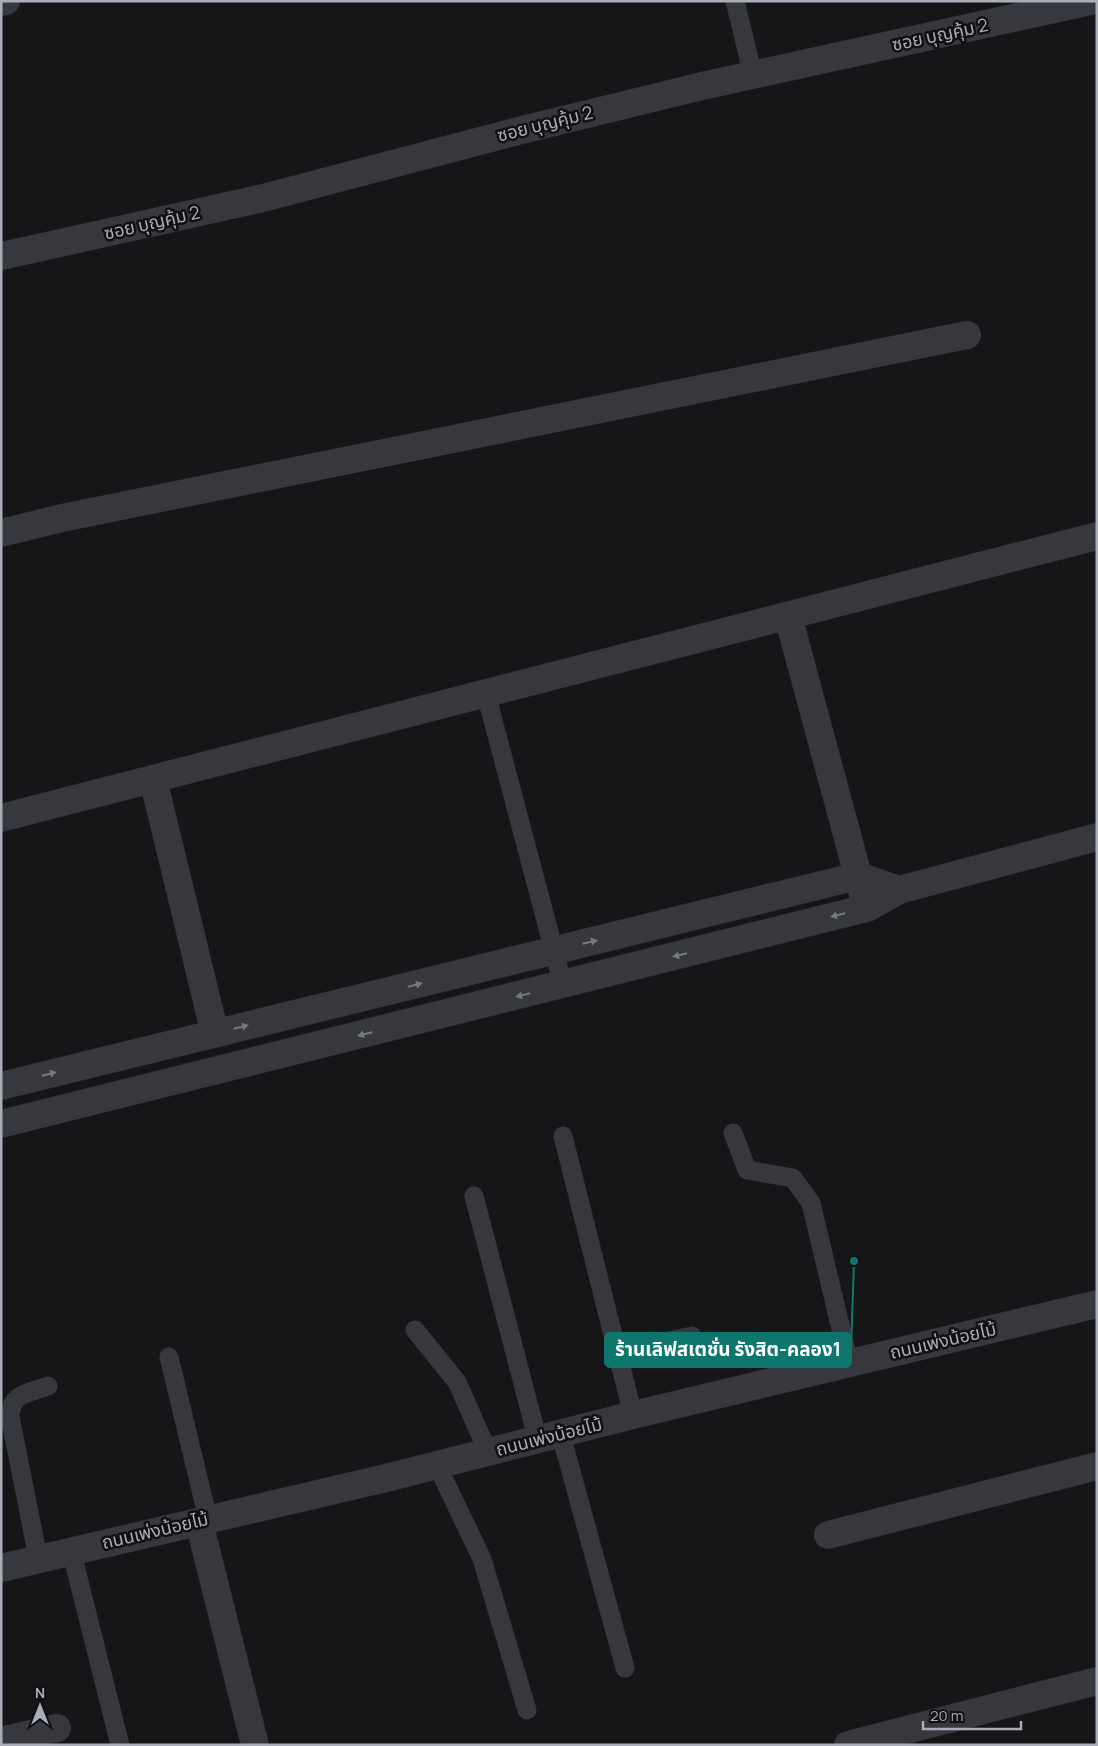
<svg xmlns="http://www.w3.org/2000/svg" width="1098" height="1746" viewBox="0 0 1098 1746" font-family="Manrope,'Noto Sans Thai',sans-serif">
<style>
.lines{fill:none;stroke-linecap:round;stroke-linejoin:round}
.service{stroke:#37383d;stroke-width:19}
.minor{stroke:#37383d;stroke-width:28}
.oneway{fill:#757881}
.labels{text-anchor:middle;stroke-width:5;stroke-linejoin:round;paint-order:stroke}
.street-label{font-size:18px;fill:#a8adb8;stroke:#111113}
.leader{fill:none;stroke:#0f766e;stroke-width:2}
.callout-dot{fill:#0f766e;stroke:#111113;stroke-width:2}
.callout{fill:#0f766e;stroke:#0f766e;stroke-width:2}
.callout-label{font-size:19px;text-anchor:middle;font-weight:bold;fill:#fff}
</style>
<rect width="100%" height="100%" fill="#161618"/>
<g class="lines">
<!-- service -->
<g class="service">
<path d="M 735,1 L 753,75"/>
<path d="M 486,694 L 563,985"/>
<path d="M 733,1133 L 747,1170 L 793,1178 L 811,1203 L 849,1363"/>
<path d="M 563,1136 L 633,1415"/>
<path d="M 474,1196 L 538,1441"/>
<path d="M 415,1330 L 457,1382 L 488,1452"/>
<path d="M 618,1352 L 692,1336"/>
<path d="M 169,1357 L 208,1519"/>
<path d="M 561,1435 L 625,1668"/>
<path d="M 437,1465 L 482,1559 L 527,1710"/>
<path d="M 71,1550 L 120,1745"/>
<path d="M 38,1558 L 10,1416 C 11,1393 30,1393 48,1386"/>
</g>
<!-- minor -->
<g class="minor">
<path d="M 1,2 L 6,1"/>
<path d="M 1,256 L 263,198 L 518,131 L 702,86 L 1091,1"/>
<path d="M 1,533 L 62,518 L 967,335"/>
<path d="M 788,616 L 863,894"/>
<path d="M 153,779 L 215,1034"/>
<path d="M 1,818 L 1097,536"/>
<path d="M 1,1086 L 858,876 L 899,890"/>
<path d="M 1,1124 L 867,908 L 899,890 L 1097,837"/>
<path d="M 199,1522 L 255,1745"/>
<path d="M 828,1535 L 1097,1466"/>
<path d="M 1,1568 L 386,1478 L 633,1415 L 1097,1304"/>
<path d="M 1,1741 L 57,1728"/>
<path d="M 848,1745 L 1097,1681"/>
</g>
</g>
<!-- one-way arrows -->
<defs><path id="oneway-solid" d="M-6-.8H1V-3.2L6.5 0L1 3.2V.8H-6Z" transform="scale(1.25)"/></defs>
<g class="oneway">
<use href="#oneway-solid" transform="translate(838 915) rotate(166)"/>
<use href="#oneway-solid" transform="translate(590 942) rotate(-14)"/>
<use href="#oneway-solid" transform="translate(680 955) rotate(166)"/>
<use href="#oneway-solid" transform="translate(415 985) rotate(-14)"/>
<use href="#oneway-solid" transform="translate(523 995) rotate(166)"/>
<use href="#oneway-solid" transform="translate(241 1027) rotate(-14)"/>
<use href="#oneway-solid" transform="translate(365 1034) rotate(166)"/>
<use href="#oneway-solid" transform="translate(49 1074) rotate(-14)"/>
</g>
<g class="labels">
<!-- street labels -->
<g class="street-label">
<text transform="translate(940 35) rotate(-12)" y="6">ซอย บุญคุ้ม 2</text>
<text transform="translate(545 124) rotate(-14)" y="6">ซอย บุญคุ้ม 2</text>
<text transform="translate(152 223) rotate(-13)" y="6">ซอย บุญคุ้ม 2</text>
<text transform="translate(943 1341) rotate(-13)" y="6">ถนนเพ่งน้อยไม้</text>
<text transform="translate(549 1437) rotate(-14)" y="6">ถนนเพ่งน้อยไม้</text>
<text transform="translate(155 1531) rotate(-13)" y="6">ถนนเพ่งน้อยไม้</text>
</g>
</g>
<!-- callouts -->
<path class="leader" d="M854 1261L851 1350"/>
<circle class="callout-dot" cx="854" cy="1261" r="5"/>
<rect class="callout" x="605" y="1333" width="246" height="34" rx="5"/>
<g class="callout-label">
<text x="728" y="1356">ร้านเลิฟสเตชั่น รังสิต-คลอง1</text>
</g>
<!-- border -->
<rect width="1098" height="1746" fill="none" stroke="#a8adb8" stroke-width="5"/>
<!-- north arrow -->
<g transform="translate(40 1706)" stroke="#111113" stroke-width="4" paint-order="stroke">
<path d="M0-4L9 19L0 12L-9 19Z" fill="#a8adb8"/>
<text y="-8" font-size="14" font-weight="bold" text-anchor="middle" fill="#a8adb8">N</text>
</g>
<!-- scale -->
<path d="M923 1721v8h98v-8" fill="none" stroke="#a8adb8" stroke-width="2.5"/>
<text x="930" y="1721" font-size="15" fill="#a8adb8" stroke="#111113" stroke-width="4" paint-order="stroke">20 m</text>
</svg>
